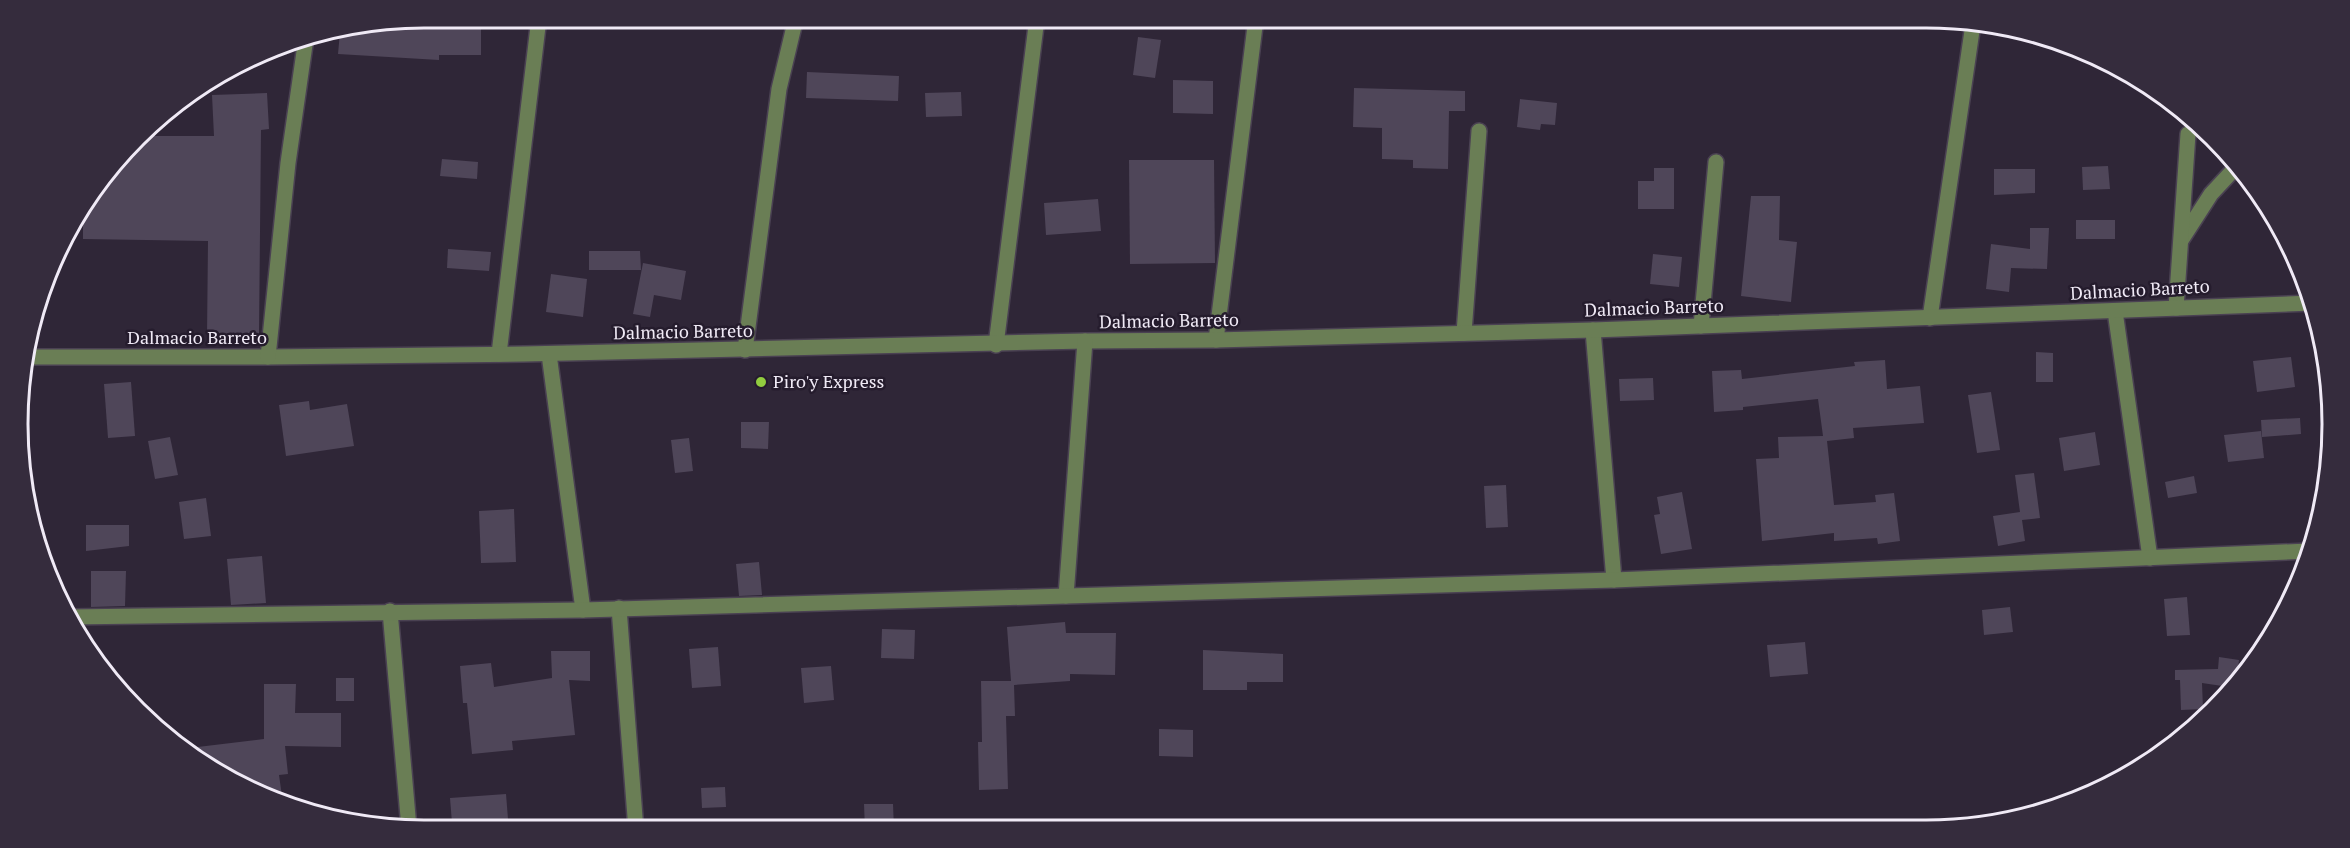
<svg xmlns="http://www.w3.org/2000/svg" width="2350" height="848" viewBox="0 0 2350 848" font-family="'PT Serif',serif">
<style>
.building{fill:#4f4659}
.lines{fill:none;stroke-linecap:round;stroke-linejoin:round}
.minor-casing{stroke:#4a4152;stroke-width:18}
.major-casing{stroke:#4a4152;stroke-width:18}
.minor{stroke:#6a7e55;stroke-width:15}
.major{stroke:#a8d27a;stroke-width:15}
.poi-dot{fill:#92cd3f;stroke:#251c2d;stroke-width:2}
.labels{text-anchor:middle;stroke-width:5;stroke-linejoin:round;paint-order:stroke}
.street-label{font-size:18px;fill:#f0eaf6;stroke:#251c2d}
.poi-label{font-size:18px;fill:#f0eaf6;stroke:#251c2d;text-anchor:start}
.rim{fill:none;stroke:#f0eaf6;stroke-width:3}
</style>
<rect width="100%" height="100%" fill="#2f2637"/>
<!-- building -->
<g class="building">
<path d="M 420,19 L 441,20 L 441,22 L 481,23 L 481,55 L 439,55 L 439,60 L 338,54 L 340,32 Z"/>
<path d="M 1138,37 L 1161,40 L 1155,78 L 1133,75 Z"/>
<path d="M 807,72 L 899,76 L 898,101 L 806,98 Z"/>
<path d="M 1173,80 L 1213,81 L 1213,114 L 1173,113 Z"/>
<path d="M 1354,88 L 1465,91 L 1465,111 L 1449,111 L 1448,169 L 1413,168 L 1413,160 L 1382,159 L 1382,128 L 1353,127 Z"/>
<path d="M 961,92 L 962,116 L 926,117 L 925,93 Z"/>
<path d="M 267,93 L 269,129 L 261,130 L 259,336 L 207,336 L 208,241 L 83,239 L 83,224 L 71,224 L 142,136 L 214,136 L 212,95 Z"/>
<path d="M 1520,99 L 1557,103 L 1555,125 L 1541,124 L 1540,130 L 1517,127 Z"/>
<path d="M 442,159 L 478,162 L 477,179 L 440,176 Z"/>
<path d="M 1129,160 L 1214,160 L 1215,263 L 1130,264 Z"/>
<path d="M 2108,166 L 2110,189 L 2083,190 L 2082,167 Z"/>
<path d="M 1654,168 L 1674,168 L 1674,209 L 1638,209 L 1638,181 L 1654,181 Z"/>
<path d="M 1994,169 L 2035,169 L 2035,193 L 1994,195 Z"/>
<path d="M 1751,196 L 1780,196 L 1779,240 L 1797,242 L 1791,302 L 1741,296 Z"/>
<path d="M 1098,199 L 1101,231 L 1046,235 L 1044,203 Z"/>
<rect x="2076" y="220" width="39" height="19"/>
<path d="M 2030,228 L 2049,228 L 2047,269 L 2011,268 L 2009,292 L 1986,289 L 1991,244 L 2030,249 Z"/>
<path d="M 448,249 L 491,252 L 489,271 L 447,268 Z"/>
<path d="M 589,251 L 640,251 L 641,270 L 589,270 Z"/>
<path d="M 1653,254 L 1682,257 L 1679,287 L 1650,284 Z"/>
<path d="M 643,263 L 686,271 L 681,300 L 654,295 L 650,317 L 633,314 Z"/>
<path d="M 551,274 L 587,279 L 583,317 L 546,312 Z"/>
<path d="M 2036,352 L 2053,353 L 2053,382 L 2036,382 Z"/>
<path d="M 2291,357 L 2295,387 L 2257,392 L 2253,361 Z"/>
<path d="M 1885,360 L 1887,389 L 1920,386 L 1924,423 L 1853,428 L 1854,438 L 1827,441 L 1834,505 L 1876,502 L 1875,495 L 1894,493 L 1900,541 L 1878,544 L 1877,538 L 1834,541 L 1834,533 L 1762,541 L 1756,459 L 1779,458 L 1778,437 L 1823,436 L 1818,399 L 1743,407 L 1743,410 L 1714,412 L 1712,371 L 1741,370 L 1742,379 L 1855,366 L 1854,362 Z"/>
<path d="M 1653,378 L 1654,400 L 1620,401 L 1619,379 Z"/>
<path d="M 131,382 L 135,436 L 108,438 L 104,384 Z"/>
<path d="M 1991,392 L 2000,450 L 1977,453 L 1968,395 Z"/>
<path d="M 309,401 L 310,410 L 347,404 L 354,446 L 286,456 L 279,405 Z"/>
<path d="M 2300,418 L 2301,434 L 2262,437 L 2261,420 Z"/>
<path d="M 741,422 L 769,422 L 768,449 L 741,448 Z"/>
<path d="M 2261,431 L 2264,458 L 2228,462 L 2224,435 Z"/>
<path d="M 2095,432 L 2100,465 L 2064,471 L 2059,438 Z"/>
<path d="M 170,437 L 178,475 L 155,479 L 148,441 Z"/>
<path d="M 689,438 L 693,471 L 675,473 L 671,440 Z"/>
<path d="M 2034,473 L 2040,518 L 2022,520 L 2025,541 L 1998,546 L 1993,516 L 2020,512 L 2015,475 Z"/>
<path d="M 2194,476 L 2197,493 L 2168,498 L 2165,482 Z"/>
<path d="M 1506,485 L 1508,527 L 1486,528 L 1484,486 Z"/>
<path d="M 1682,492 L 1692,549 L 1661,554 L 1654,515 L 1660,514 L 1657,497 Z"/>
<path d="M 206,498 L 211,536 L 184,539 L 179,502 Z"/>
<path d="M 514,509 L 516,562 L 481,563 L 479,511 Z"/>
<path d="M 86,525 L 129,525 L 129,546 L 86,551 Z"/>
<path d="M 262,556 L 266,603 L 231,605 L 227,559 Z"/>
<path d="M 759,562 L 762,595 L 739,596 L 736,564 Z"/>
<path d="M 91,571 L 126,571 L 125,606 L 91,607 Z"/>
<path d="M 2187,597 L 2190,635 L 2167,636 L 2164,599 Z"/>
<path d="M 2010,607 L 2013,632 L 1984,635 L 1982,610 Z"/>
<path d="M 1065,622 L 1066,633 L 1116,633 L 1115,675 L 1070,674 L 1070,681 L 1014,685 L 1015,716 L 1006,716 L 1008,789 L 979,790 L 978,742 L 982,742 L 981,681 L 1011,681 L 1007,627 Z"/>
<path d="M 882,629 L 915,630 L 914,659 L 881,658 Z"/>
<path d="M 1805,642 L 1808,674 L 1770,677 L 1767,645 Z"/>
<path d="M 718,647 L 721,686 L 692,688 L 689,649 Z"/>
<path d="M 1203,650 L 1283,654 L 1283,682 L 1247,682 L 1247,690 L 1203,690 Z"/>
<path d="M 551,651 L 590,651 L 590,681 L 569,680 L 575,735 L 512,741 L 513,750 L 472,754 L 467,703 L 463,703 L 460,666 L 491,663 L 494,687 L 552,678 Z"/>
<path d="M 2219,657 L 2239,660 L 2237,677 L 2229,687 L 2202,683 L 2203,709 L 2181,710 L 2180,680 L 2175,680 L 2175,670 L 2218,669 Z"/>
<path d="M 831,666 L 834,700 L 804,703 L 801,668 Z"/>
<rect x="336" y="678" width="18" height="23"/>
<path d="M 264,684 L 296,684 L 295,713 L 341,713 L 341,747 L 285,746 L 288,774 L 279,775 L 283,803 L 245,788 L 181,749 L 264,739 Z"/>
<path d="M 1159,729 L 1193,730 L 1193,757 L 1159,756 Z"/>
<path d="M 725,787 L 726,807 L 702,808 L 701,788 Z"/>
<path d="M 506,794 L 508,819 L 452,823 L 450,798 Z"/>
<path d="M 864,804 L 893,804 L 894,829 L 865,829 Z"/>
</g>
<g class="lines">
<defs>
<g id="minor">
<path d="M 2182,239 L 2211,194 L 2238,165"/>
<path d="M 2176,308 L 2188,134"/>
<path d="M 2115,311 L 2150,558"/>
<path d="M 1930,318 L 1973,24"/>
<path d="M 1701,326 L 1716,162"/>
<path d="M 1593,330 L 1614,580"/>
<path d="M 1464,333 L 1479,131"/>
<path d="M 1216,340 L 1256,18"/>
<path d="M 996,345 L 1037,18"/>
<path d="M 745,350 L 779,89 L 796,18"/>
<path d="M 499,354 L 539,18"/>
<path d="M 549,354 L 583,610"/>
<path d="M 25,357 L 268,357 L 524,354 L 1085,341 L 1216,340 L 1593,330 L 2313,303"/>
<path d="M 268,357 L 288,163 L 306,38"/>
<path d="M 1066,596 L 1085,341"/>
<path d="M 619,608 L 636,830"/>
<path d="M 390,611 L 409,828"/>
<path d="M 69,617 L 583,610 L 1614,580 L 2309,551"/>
</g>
<path id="major" d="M 26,498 L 35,534"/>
</defs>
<!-- minor casing -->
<use href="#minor" class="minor-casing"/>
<!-- major casing -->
<use href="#major" class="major-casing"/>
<!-- minor -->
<use href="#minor" class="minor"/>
<!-- major -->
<use href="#major" class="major"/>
</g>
<!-- markers -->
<circle class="poi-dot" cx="761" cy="382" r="6"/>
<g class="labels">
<!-- street labels -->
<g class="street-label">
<text transform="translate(2140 290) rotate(-3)" y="6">Dalmacio Barreto</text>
<text transform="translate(1654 308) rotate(-2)" y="6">Dalmacio Barreto</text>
<text transform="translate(1169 321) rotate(-1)" y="6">Dalmacio Barreto</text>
<text transform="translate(683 332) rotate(-1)" y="6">Dalmacio Barreto</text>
<text x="197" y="344">Dalmacio Barreto</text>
</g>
<!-- poi labels -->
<g class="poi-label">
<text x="773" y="388">Piro'y Express</text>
</g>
</g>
<!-- crop -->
<path d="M0 0H2350V848H0ZM424 28H1926A396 396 0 0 1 2322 424V424A396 396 0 0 1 1926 820H424A396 396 0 0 1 28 424V424A396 396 0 0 1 424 28Z" fill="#352c3d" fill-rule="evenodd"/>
<path class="rim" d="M424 28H1926A396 396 0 0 1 2322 424V424A396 396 0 0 1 1926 820H424A396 396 0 0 1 28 424V424A396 396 0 0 1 424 28Z"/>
</svg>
